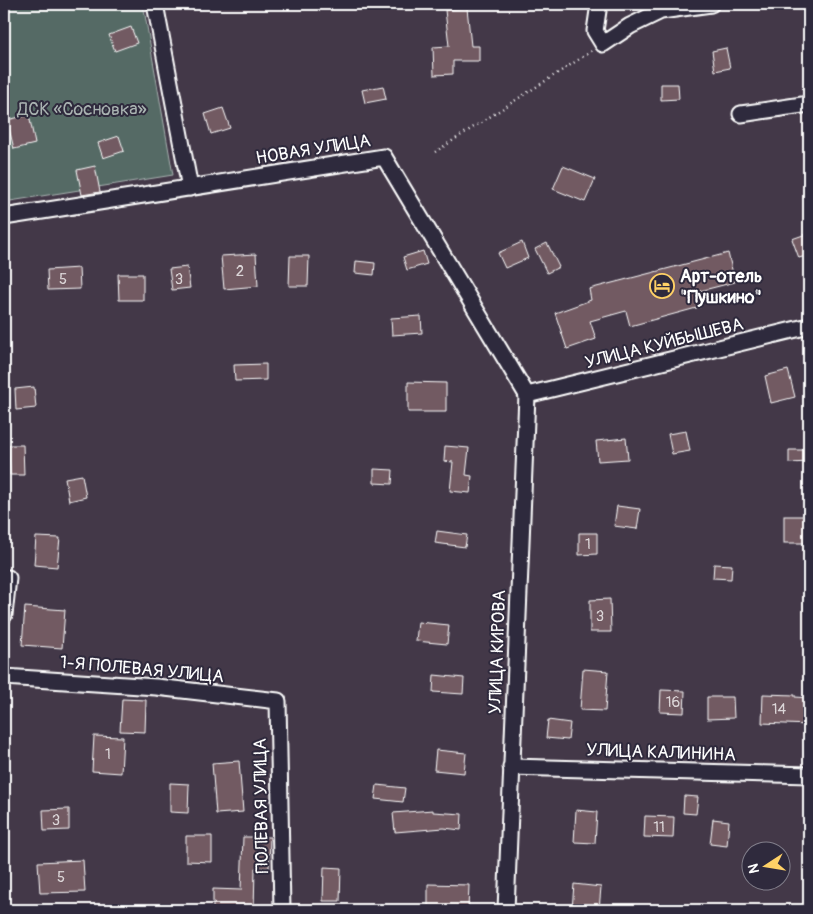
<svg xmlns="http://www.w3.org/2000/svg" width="813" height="914" viewBox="0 0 813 914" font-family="Pangolin,sans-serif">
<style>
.green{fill:#546a65;stroke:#aab4b2}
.building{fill:#725a62;stroke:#fff}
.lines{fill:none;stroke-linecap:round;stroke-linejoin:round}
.minor-casing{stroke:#fff;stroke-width:19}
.path{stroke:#fff;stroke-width:2.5;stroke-dasharray:1 4;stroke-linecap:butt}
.minor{stroke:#2f2a3d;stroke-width:15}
.labels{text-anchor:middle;stroke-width:4;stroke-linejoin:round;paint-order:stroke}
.number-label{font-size:15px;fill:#dcd6d8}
.park-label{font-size:18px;fill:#aab4b2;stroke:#2f2a3d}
.street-label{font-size:18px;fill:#fff;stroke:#2f2a3d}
.poi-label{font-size:18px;font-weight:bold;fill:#fff;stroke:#2f2a3d;text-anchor:start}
</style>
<rect width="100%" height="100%" fill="#433848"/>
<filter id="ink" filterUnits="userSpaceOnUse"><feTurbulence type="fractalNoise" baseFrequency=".02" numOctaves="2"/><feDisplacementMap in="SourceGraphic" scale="10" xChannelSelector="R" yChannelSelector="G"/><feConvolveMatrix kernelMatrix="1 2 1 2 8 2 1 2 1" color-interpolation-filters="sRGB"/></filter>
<g filter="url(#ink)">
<!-- green -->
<path class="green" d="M 4,4 L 143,4 L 173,175 L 4,202 Z"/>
<!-- building -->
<g class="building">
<path d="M 467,8 L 471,46 L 479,46 L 479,61 L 453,61 L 453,74 L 434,75 L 433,47 L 449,46 L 445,10 Z"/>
<path d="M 131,27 L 137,43 L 115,51 L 109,35 Z"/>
<path d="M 726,48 L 730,68 L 715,71 L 712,51 Z"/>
<path d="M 661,84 L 678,84 L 679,99 L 661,100 Z"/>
<path d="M 383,86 L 386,99 L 365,103 L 362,90 Z"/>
<path d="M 223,108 L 230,128 L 211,134 L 205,114 Z"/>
<path d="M 29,115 L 35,144 L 14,149 L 7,120 Z"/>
<path d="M 119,136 L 124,151 L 103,158 L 98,143 Z"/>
<path d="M 95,166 L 100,192 L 82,195 L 77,170 Z"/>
<path d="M 563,166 L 595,179 L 585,202 L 553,189 Z"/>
<path d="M 809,233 L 809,255 L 799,258 L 792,239 Z"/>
<path d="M 522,242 L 528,258 L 505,268 L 498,253 Z"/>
<path d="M 547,243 L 559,267 L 547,273 L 535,249 Z"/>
<path d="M 423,251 L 427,264 L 407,270 L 403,257 Z"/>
<path d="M 728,253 L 735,282 L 696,292 L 700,307 L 630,326 L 626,311 L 590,321 L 596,339 L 567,349 L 555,313 L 591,300 L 589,289 Z"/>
<path d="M 256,254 L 258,286 L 224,289 L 221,256 Z"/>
<path d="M 290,256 L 309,256 L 308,286 L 289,286 Z"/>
<path d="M 356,261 L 375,263 L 374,275 L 355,273 Z"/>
<path d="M 187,267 L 190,288 L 172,290 L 169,269 Z"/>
<path d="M 79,268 L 80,289 L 48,290 L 47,270 Z"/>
<path d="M 118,274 L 143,274 L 143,300 L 119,300 Z"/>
<path d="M 421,316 L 422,333 L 392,335 L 391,318 Z"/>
<path d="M 266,364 L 266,380 L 235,381 L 234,365 Z"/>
<path d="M 788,370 L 795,397 L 771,403 L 765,376 Z"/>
<path d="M 408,382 L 446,383 L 446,412 L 408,412 Z"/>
<path d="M 34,387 L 36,408 L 16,410 L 15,389 Z"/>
<path d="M 686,431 L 690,451 L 672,454 L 668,434 Z"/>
<path d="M 626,438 L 628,459 L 598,461 L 596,441 Z"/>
<path d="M 9,445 L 23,445 L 24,475 L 10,475 Z"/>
<path d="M 445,446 L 469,448 L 466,475 L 472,476 L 470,493 L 450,491 L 453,462 L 444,461 Z"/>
<path d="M 789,450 L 809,450 L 809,462 L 789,463 Z"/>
<path d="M 374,469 L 393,470 L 392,484 L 374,483 Z"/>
<path d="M 82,475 L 86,497 L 69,501 L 65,478 Z"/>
<path d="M 617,506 L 640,509 L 637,529 L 614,526 Z"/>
<rect x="784" y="516" width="25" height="27"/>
<path d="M 437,531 L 467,535 L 465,547 L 435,543 Z"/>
<path d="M 579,533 L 597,533 L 597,554 L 579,555 Z"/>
<path d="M 36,537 L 60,538 L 57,567 L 34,565 Z"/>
<path d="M 714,564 L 732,565 L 731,579 L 713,578 Z"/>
<path d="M 610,599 L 611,632 L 590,632 L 590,600 Z"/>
<path d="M 25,607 L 65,610 L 62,648 L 22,645 Z"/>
<path d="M 418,622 L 449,625 L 447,644 L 416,641 Z"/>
<path d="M 583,669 L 608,671 L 605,711 L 580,710 Z"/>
<path d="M 434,675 L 464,678 L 463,694 L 433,692 Z"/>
<path d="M 661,690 L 685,691 L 684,713 L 660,712 Z"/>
<path d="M 763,694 L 795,695 L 795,697 L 809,698 L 809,725 L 762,723 Z"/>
<path d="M 707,697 L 733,697 L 734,718 L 707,719 Z"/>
<path d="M 122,699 L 146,700 L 145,732 L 120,731 Z"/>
<path d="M 548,720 L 570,723 L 568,740 L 546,738 Z"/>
<path d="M 94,736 L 123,737 L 121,773 L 92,771 Z"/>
<path d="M 436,750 L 466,753 L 464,773 L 434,770 Z"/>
<path d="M 239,761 L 243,812 L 216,814 L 212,763 Z"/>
<path d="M 170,783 L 189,784 L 188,813 L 170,812 Z"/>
<path d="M 377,785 L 405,788 L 403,802 L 375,799 Z"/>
<path d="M 684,796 L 698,797 L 696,814 L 683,813 Z"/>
<path d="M 69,809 L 69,830 L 44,831 L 43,810 Z"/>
<path d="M 433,810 L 433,812 L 462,814 L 461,830 L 444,828 L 395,832 L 393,813 Z"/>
<path d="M 576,810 L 597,812 L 595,843 L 574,842 Z"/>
<path d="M 645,816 L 674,817 L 673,838 L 644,837 Z"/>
<path d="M 713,819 L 729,821 L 727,846 L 710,844 Z"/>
<path d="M 186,836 L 212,836 L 212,862 L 186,861 Z"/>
<path d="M 243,837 L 270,837 L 269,868 L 255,868 L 254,910 L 213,910 L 213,889 L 241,890 Z"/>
<path d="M 83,860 L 85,892 L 40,893 L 38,862 Z"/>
<path d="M 324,867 L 341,868 L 340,901 L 323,901 Z"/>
<path d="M 428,884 L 469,885 L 468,910 L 428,910 Z"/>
<path d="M 574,884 L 601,887 L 599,910 L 572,910 Z"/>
</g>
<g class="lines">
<defs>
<g id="minor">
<path d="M 155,4 L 190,188"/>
<path d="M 599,4 L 595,31 L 603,44 L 630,26 L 661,11 L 711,4"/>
<path d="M 741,114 L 809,104"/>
<path d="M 4,217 L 384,157 L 527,395"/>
<path d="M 527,395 L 809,326"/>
<path d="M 4,615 L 8,578"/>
<path d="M 4,677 L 156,687 L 278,701 L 282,910"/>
<path d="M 511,767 L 809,775"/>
<path d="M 506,910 L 527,395"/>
</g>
</defs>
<!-- minor casing -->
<use href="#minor" class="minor-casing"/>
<!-- path -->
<path class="path" d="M 435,152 L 592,51"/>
<!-- minor -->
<use href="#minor" class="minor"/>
</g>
</g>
<!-- icons -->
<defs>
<symbol id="hotel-ring" viewBox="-11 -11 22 22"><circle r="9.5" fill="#2f2a3d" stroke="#ffd166" stroke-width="1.5"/><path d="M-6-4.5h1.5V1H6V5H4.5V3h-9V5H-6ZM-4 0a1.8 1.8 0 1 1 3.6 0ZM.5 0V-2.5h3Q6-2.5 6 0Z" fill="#ffd166"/></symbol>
</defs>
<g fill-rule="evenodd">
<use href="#hotel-ring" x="648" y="272" width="28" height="28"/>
</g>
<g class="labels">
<!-- number labels -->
<g class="number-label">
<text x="240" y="276">2</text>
<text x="63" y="284">5</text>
<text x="179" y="284">3</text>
<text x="588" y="549">1</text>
<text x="600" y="621">3</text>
<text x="673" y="707">16</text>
<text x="779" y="714">14</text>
<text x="108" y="759">1</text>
<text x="56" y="825">3</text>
<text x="659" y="832">11</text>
<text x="61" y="882">5</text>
</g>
<!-- park labels -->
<g class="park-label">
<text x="82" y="115">ДСК «Сосновка»</text>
</g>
<!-- street labels -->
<g class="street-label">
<text transform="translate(313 149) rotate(-9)" y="6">НОВАЯ УЛИЦА</text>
<text transform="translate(664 343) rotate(-14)" y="6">УЛИЦА КУЙБЫШЕВА</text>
<text transform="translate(497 652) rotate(-88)" y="6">УЛИЦА КИРОВА</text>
<text transform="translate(142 669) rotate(5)" y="6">1-Я ПОЛЕВАЯ УЛИЦА</text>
<text transform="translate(661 752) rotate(2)" y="6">УЛИЦА КАЛИНИНА</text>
<text transform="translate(261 806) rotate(-91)" y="6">ПОЛЕВАЯ УЛИЦА</text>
</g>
<!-- poi labels -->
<g class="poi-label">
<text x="680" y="282">Арт-отель<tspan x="680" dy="21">"Пушкино"</tspan></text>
</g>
</g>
<!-- margin -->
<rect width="813" height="914" fill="none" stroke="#2f2a3d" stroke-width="20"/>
<rect x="10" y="10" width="793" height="894" fill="none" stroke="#fff" stroke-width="2" filter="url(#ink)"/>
<!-- north arrow -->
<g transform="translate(766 866) rotate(258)"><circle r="24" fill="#2f2a3d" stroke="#827f8b"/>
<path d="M0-4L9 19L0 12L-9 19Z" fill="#ffd166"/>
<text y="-8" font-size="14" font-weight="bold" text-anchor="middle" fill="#ffffff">N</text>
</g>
</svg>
